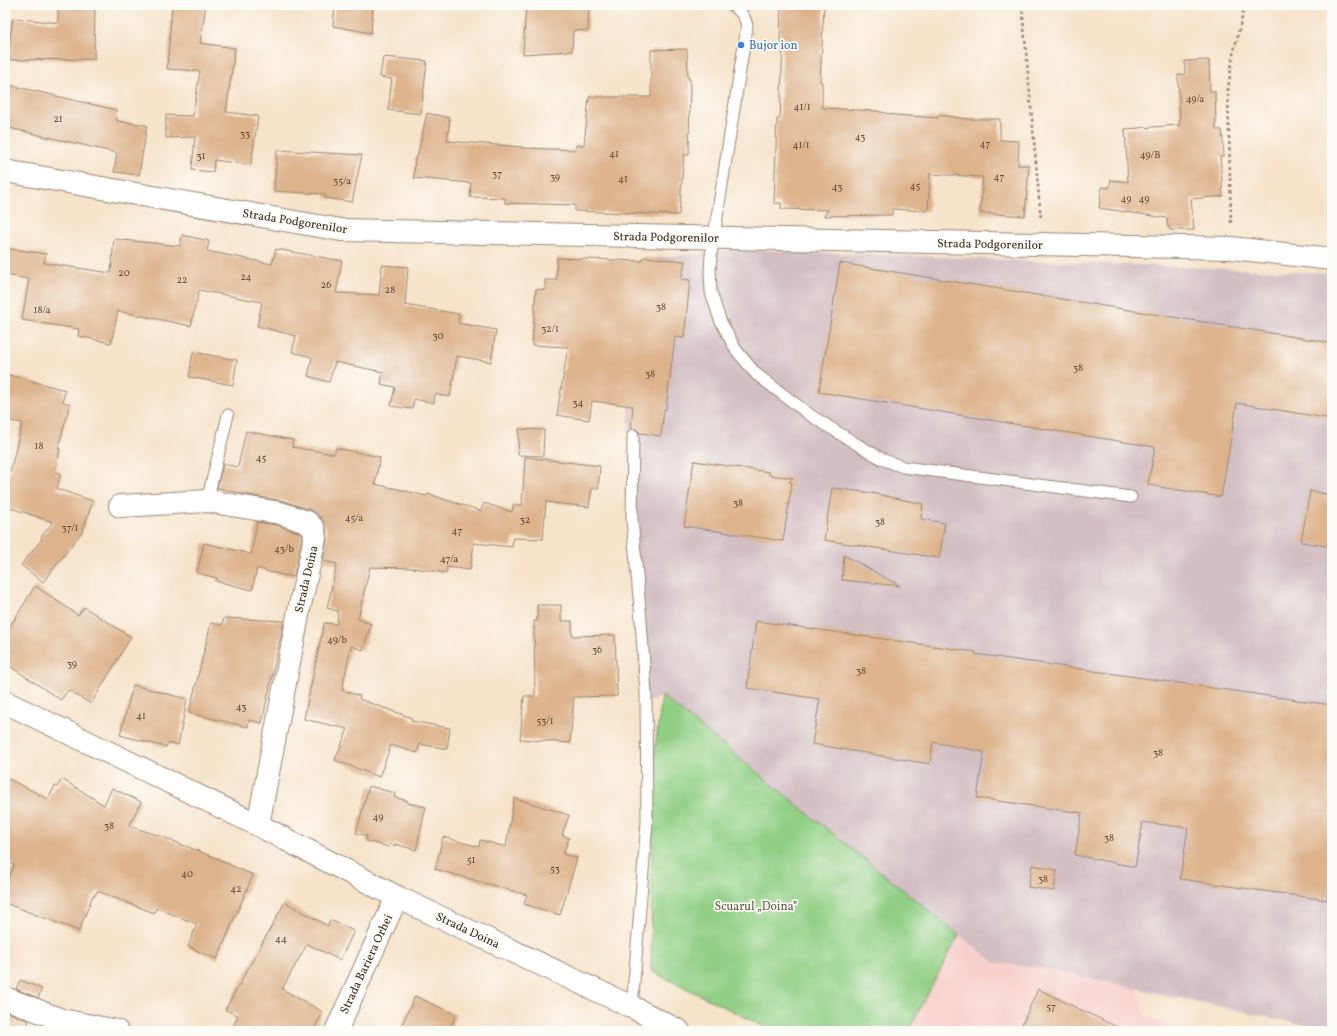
<svg xmlns="http://www.w3.org/2000/svg" width="1337" height="1036" viewBox="0 0 1337 1036" font-family="Vollkorn,serif">
<style>
.built{fill:#f7d0cc}
.industrial{fill:#d2bec3}
.green{fill:#91cf85;stroke:#667c52}
.building{fill:#ddb38c}
.lines{fill:none;stroke-linecap:round;stroke-linejoin:round}
.lane-casing{stroke:#988674;stroke-width:13}
.street-casing{stroke:#988674;stroke-width:24}
.secondary-casing{stroke:#988674;stroke-width:24}
.path{stroke:#988674;stroke-width:2.5;stroke-dasharray:3 3;stroke-linecap:butt}
.lane{stroke:#fff;stroke-width:11}
.street{stroke:#fff;stroke-width:22}
.secondary{stroke:#fff;stroke-width:22}
.shop-dot{fill:#3f7fe0;stroke:#fdfcf7;stroke-width:1.5}
.labels{text-anchor:middle;stroke-width:3.5;stroke-linejoin:round;paint-order:stroke}
.number-label{font-size:10px;fill:#644c3a}
.shop-label{font-size:12px;fill:#366cbe;stroke:#fdfcf7;text-anchor:start}
.street-label{font-size:12px;fill:#3b2a1e;stroke:#fdfcf7}
.park-label{font-size:12px;fill:#555c3d;stroke:#fdfcf7}
</style>
<rect width="100%" height="100%" fill="#fdfcf7"/>
<filter id="ink" filterUnits="userSpaceOnUse"><feTurbulence type="fractalNoise" baseFrequency=".025" numOctaves="2"/><feDisplacementMap in="SourceGraphic" scale="8" xChannelSelector="R" yChannelSelector="G"/><feConvolveMatrix kernelMatrix="1 2 1 2 8 2 1 2 1" color-interpolation-filters="sRGB"/></filter>
<filter id="wash" filterUnits="userSpaceOnUse"><feTurbulence type="fractalNoise" baseFrequency=".012" numOctaves="4" result="noise"/><feDisplacementMap in="SourceGraphic" scale="16" xChannelSelector="R" yChannelSelector="G"/><feGaussianBlur stdDeviation="0.9" result="paint"/><feColorMatrix in="noise" values="0 0 0 0 0 0 0 0 0 0 0 0 0 0 0 0 0 1.4 0 .05"/><feComposite in="paint" operator="in"/></filter>
<g filter="url(#wash)">
<rect width="100%" height="100%" fill="#f6e3ca"/>
<!-- built -->
<path class="built" d="M 959,935 L 996,963 L 1047,969 L 1138,989 L 1145,1015 L 1180,1031 L 908,1031 Z"/>
<!-- industrial -->
<path class="industrial" d="M 738,249 L 1332,273 L 1332,1031 L 1047,969 L 996,963 L 959,935 L 662,696 L 641,706 L 628,405 L 643,259 Z"/>
<!-- green -->
<path class="green" d="M 662,696 L 959,935 L 908,1031 L 773,1031 L 651,971 L 652,772 Z"/>
<g id="blocks">
<!-- building -->
<g class="building">
<path d="M 58,5 L 95,5 L 94,59 L 7,60 L 13,18 L 58,23 Z"/>
<path d="M 172,5 L 206,5 L 200,43 L 235,48 L 226,112 L 258,116 L 251,165 L 214,160 L 213,172 L 192,170 L 195,137 L 166,138 L 166,115 L 193,116 L 200,71 L 167,69 Z"/>
<path d="M 335,5 L 373,5 L 371,33 L 333,26 Z"/>
<path d="M 526,5 L 589,5 L 588,31 L 573,30 L 572,51 L 523,54 Z"/>
<path d="M 781,5 L 824,5 L 820,82 L 822,82 L 822,108 L 876,111 L 895,115 L 938,118 L 938,115 L 967,119 L 1000,119 L 1000,140 L 1019,141 L 1018,165 L 1029,165 L 1025,216 L 980,213 L 983,177 L 930,174 L 928,211 L 892,209 L 892,215 L 824,216 L 828,210 L 781,209 L 781,203 L 774,203 L 777,119 L 780,119 L 783,43 L 780,43 Z"/>
<path d="M 687,49 L 688,78 L 690,79 L 689,155 L 684,155 L 679,215 L 575,211 L 575,205 L 505,203 L 505,198 L 470,197 L 471,183 L 414,178 L 415,157 L 417,157 L 427,113 L 450,118 L 447,141 L 522,147 L 522,148 L 576,150 L 576,145 L 584,145 L 589,97 L 651,97 L 651,50 Z"/>
<path d="M 383,57 L 427,61 L 421,114 L 388,110 L 392,79 L 380,77 Z"/>
<path d="M 1209,60 L 1210,91 L 1215,91 L 1216,130 L 1222,130 L 1224,156 L 1220,156 L 1223,196 L 1191,199 L 1194,230 L 1170,230 L 1170,228 L 1168,228 L 1167,218 L 1099,208 L 1102,187 L 1109,188 L 1111,180 L 1128,182 L 1125,129 L 1180,125 L 1178,75 L 1185,74 L 1185,61 Z"/>
<path d="M 5,84 L 116,110 L 117,121 L 147,125 L 139,175 L 114,172 L 117,153 L 5,127 Z"/>
<path d="M 277,150 L 362,155 L 352,202 L 325,198 L 325,194 L 274,191 Z"/>
<path d="M 182,235 L 209,241 L 207,251 L 272,264 L 276,249 L 342,261 L 336,293 L 379,295 L 382,265 L 408,267 L 405,305 L 459,314 L 458,323 L 496,330 L 491,362 L 457,356 L 450,397 L 435,394 L 434,403 L 414,399 L 412,409 L 391,406 L 395,387 L 381,384 L 383,372 L 335,362 L 329,382 L 308,376 L 312,357 L 292,352 L 296,336 L 257,326 L 262,302 L 199,290 L 191,326 L 118,311 L 111,343 L 78,336 L 79,329 L 22,320 L 29,279 L 5,275 L 5,248 L 46,254 L 44,263 L 111,273 L 114,239 L 180,246 Z"/>
<path d="M 643,257 L 685,261 L 681,279 L 690,280 L 684,338 L 675,337 L 666,409 L 664,409 L 661,436 L 640,433 L 636,429 L 631,429 L 633,406 L 592,401 L 589,420 L 557,415 L 568,347 L 532,345 L 536,289 L 545,290 L 545,280 L 556,280 L 557,258 L 642,261 Z"/>
<path d="M 840,263 L 1332,343 L 1332,419 L 1237,403 L 1221,497 L 1148,485 L 1155,447 L 819,392 Z"/>
<path d="M 193,352 L 237,360 L 233,385 L 189,377 Z"/>
<path d="M 5,374 L 65,390 L 63,402 L 70,404 L 58,449 L 60,449 L 55,472 L 61,473 L 57,489 L 93,501 L 82,532 L 43,582 L 21,565 L 42,539 L 41,537 L 53,522 L 5,506 L 5,482 L 10,473 L 22,423 L 5,420 Z"/>
<path d="M 519,429 L 544,430 L 543,456 L 518,455 Z"/>
<path d="M 246,431 L 293,440 L 292,447 L 334,454 L 336,448 L 380,457 L 375,484 L 427,496 L 428,494 L 481,511 L 484,503 L 512,512 L 513,505 L 522,505 L 525,457 L 600,466 L 598,489 L 592,488 L 589,507 L 546,502 L 543,539 L 513,538 L 512,547 L 474,543 L 470,570 L 447,567 L 446,573 L 413,568 L 370,567 L 358,619 L 371,624 L 363,650 L 351,646 L 342,690 L 360,696 L 359,699 L 412,718 L 411,721 L 450,728 L 447,749 L 420,744 L 417,753 L 391,745 L 379,777 L 335,760 L 348,729 L 304,719 L 324,623 L 337,624 L 338,611 L 327,608 L 337,564 L 323,561 L 327,540 L 326,528 L 323,520 L 316,513 L 311,510 L 284,501 L 254,496 L 217,488 L 223,464 L 238,467 Z"/>
<path d="M 694,461 L 769,472 L 769,475 L 793,478 L 789,482 L 792,483 L 783,541 L 684,526 Z"/>
<path d="M 832,488 L 872,493 L 923,504 L 921,519 L 945,523 L 939,558 L 824,540 Z"/>
<path d="M 1310,491 L 1332,495 L 1332,547 L 1301,542 Z"/>
<path d="M 257,522 L 277,525 L 300,533 L 302,535 L 294,577 L 269,572 L 257,568 L 252,590 L 216,581 L 217,578 L 197,573 L 204,543 L 251,554 Z"/>
<path d="M 844,555 L 900,586 L 842,580 Z"/>
<path d="M 35,586 L 78,615 L 84,607 L 131,637 L 91,704 L 68,690 L 61,700 L 5,663 L 5,635 Z"/>
<path d="M 537,605 L 561,605 L 561,621 L 572,621 L 572,636 L 615,635 L 617,696 L 574,697 L 570,743 L 520,739 L 524,696 L 535,696 L 534,621 L 537,621 Z"/>
<path d="M 224,618 L 284,621 L 262,723 L 249,720 L 248,727 L 189,713 L 211,623 L 222,625 Z"/>
<path d="M 756,621 L 976,652 L 975,654 L 1332,705 L 1332,876 L 1330,876 L 1327,900 L 1180,879 L 1188,828 L 1143,822 L 1135,867 L 1075,855 L 1082,813 L 977,798 L 984,752 L 933,742 L 930,764 L 812,744 L 820,699 L 747,688 Z"/>
<path d="M 133,685 L 187,699 L 178,745 L 168,743 L 166,747 L 120,735 Z"/>
<path d="M 5,777 L 48,799 L 55,786 L 57,787 L 62,779 L 104,805 L 112,788 L 141,802 L 129,826 L 160,836 L 221,860 L 221,861 L 253,875 L 217,959 L 188,947 L 197,924 L 156,908 L 154,913 L 97,891 L 95,896 L 93,895 L 79,931 L 5,903 L 5,886 L 14,865 L 5,860 Z"/>
<path d="M 369,786 L 395,793 L 394,797 L 408,801 L 407,803 L 426,807 L 416,850 L 395,844 L 395,846 L 390,844 L 389,847 L 366,841 L 367,836 L 356,833 Z"/>
<path d="M 514,798 L 569,815 L 562,835 L 569,838 L 563,854 L 577,858 L 560,915 L 524,904 L 527,895 L 435,869 L 443,837 L 479,847 L 480,840 L 506,847 Z"/>
<path d="M 1032,865 L 1057,870 L 1054,891 L 1028,887 Z"/>
<path d="M 285,902 L 328,926 L 330,920 L 354,931 L 340,960 L 307,944 L 282,989 L 323,1012 L 313,1031 L 231,1031 L 238,1015 L 225,1010 Z"/>
<path d="M 20,980 L 42,989 L 38,998 L 16,989 Z"/>
<path d="M 1038,989 L 1125,1031 L 1019,1031 Z"/>
<path d="M 415,996 L 456,1015 L 449,1031 L 399,1031 Z"/>
<path d="M 7,1012 L 29,1021 L 25,1031 L 5,1031 L 5,1017 Z"/>
</g>
</g>
</g>
<g filter="url(#ink)">
<use href="#blocks" fill-opacity="0" stroke="#988674" stroke-width="1"/>
<g class="lines">
<defs>
<g id="lane">
<path d="M 731,5 C 740,10 745,16 747,26 L 711,255 L 710,271 L 711,292 L 720,320 L 736,350 L 756,374 L 810,415 L 858,445 L 884,460 L 903,467 L 1131,497"/>
<path d="M 207,501 L 228,415"/>
<path d="M 632,1007 L 647,822 L 646,694 L 641,620 L 632,519 L 633,435"/>
<path d="M 46,1031 L 62,1020"/>
</g>
<g id="street">
<path d="M 5,171 L 341,230 L 1231,248 L 1332,259"/>
<path d="M 120,506 L 207,501 L 280,513 L 307,522 L 314,529 L 315,538 L 300,605 L 258,825"/>
<path d="M 5,998 L 62,1020 L 117,1031"/>
<path d="M 336,1031 L 397,897"/>
</g>
<path id="secondary" d="M 5,702 L 258,825 L 397,897 L 632,1007 L 679,1031"/>
</defs>
<!-- lane casing -->
<use href="#lane" class="lane-casing"/>
<!-- street casing -->
<use href="#street" class="street-casing"/>
<!-- secondary casing -->
<use href="#secondary" class="secondary-casing"/>
<!-- path -->
<g class="path">
<path d="M 1022,5 L 1041,220"/>
<path d="M 1231,223 L 1228,89 L 1233,55 L 1245,5"/>
</g>
<!-- lane -->
<use href="#lane" class="lane"/>
<!-- street -->
<use href="#street" class="street"/>
<!-- secondary -->
<use href="#secondary" class="secondary"/>
</g>
</g>
<!-- markers -->
<circle class="shop-dot" cx="741" cy="45" r="4"/>
<g class="labels">
<!-- number labels -->
<g class="number-label">
<text x="1195" y="102">49/a</text>
<text x="802" y="110">41/1</text>
<text x="58" y="122">21</text>
<text x="245" y="137">33</text>
<text x="860" y="140">43</text>
<text x="985" y="147">47</text>
<text x="801" y="148">41/1</text>
<text x="614" y="157">41</text>
<text x="1150" y="158">49/B</text>
<text x="201" y="159">31</text>
<text x="497" y="177">37</text>
<text x="555" y="180">39</text>
<text x="999" y="180">47</text>
<text x="623" y="182">41</text>
<text x="342" y="184">35/a</text>
<text x="915" y="189">45</text>
<text x="837" y="190">43</text>
<text x="1126" y="202">49</text>
<text x="1144" y="202">49</text>
<text x="124" y="276">20</text>
<text x="246" y="280">24</text>
<text x="182" y="283">22</text>
<text x="326" y="288">26</text>
<text x="390" y="293">28</text>
<text x="661" y="310">38</text>
<text x="42" y="313">18/a</text>
<text x="550" y="332">32/1</text>
<text x="438" y="339">30</text>
<text x="1078" y="371">38</text>
<text x="650" y="377">38</text>
<text x="578" y="406">34</text>
<text x="39" y="449">18</text>
<text x="261" y="461">45</text>
<text x="738" y="506">38</text>
<text x="354" y="521">45/a</text>
<text x="525" y="523">32</text>
<text x="880" y="525">38</text>
<text x="70" y="531">37/1</text>
<text x="457" y="534">47</text>
<text x="284" y="552">43/b</text>
<text x="449" y="562">47/a</text>
<text x="337" y="643">49/b</text>
<text x="597" y="653">36</text>
<text x="72" y="667">39</text>
<text x="861" y="674">38</text>
<text x="241" y="710">43</text>
<text x="141" y="719">41</text>
<text x="545" y="724">53/1</text>
<text x="1158" y="756">38</text>
<text x="378" y="820">49</text>
<text x="109" y="829">38</text>
<text x="1109" y="841">38</text>
<text x="471" y="863">51</text>
<text x="555" y="872">53</text>
<text x="187" y="877">40</text>
<text x="1043" y="882">38</text>
<text x="236" y="892">42</text>
<text x="281" y="942">44</text>
<text x="1051" y="1010">57</text>
</g>
<!-- shop labels -->
<g class="shop-label">
<text x="749" y="49">Bujor ion</text>
</g>
<!-- street labels -->
<g class="street-label">
<text transform="translate(295 221) rotate(9)" y="4">Strada Podgorenilor</text>
<text transform="translate(666 237) rotate(1)" y="4">Strada Podgorenilor</text>
<text transform="translate(990 244) rotate(1)" y="4">Strada Podgorenilor</text>
<text transform="translate(306 579) rotate(-77)" y="4">Strada Doina</text>
<text transform="translate(468 930) rotate(25)" y="4">Strada Doina</text>
<text transform="translate(366 964) rotate(-65)" y="4">Strada Bariera Orhei</text>
</g>
<!-- park labels -->
<g class="park-label">
<text x="756" y="910">Scuarul „Doina”</text>
</g>
</g>
<!-- margin -->
<rect width="1337" height="1036" fill="none" stroke="#fdfcf7" stroke-width="20"/>
</svg>
